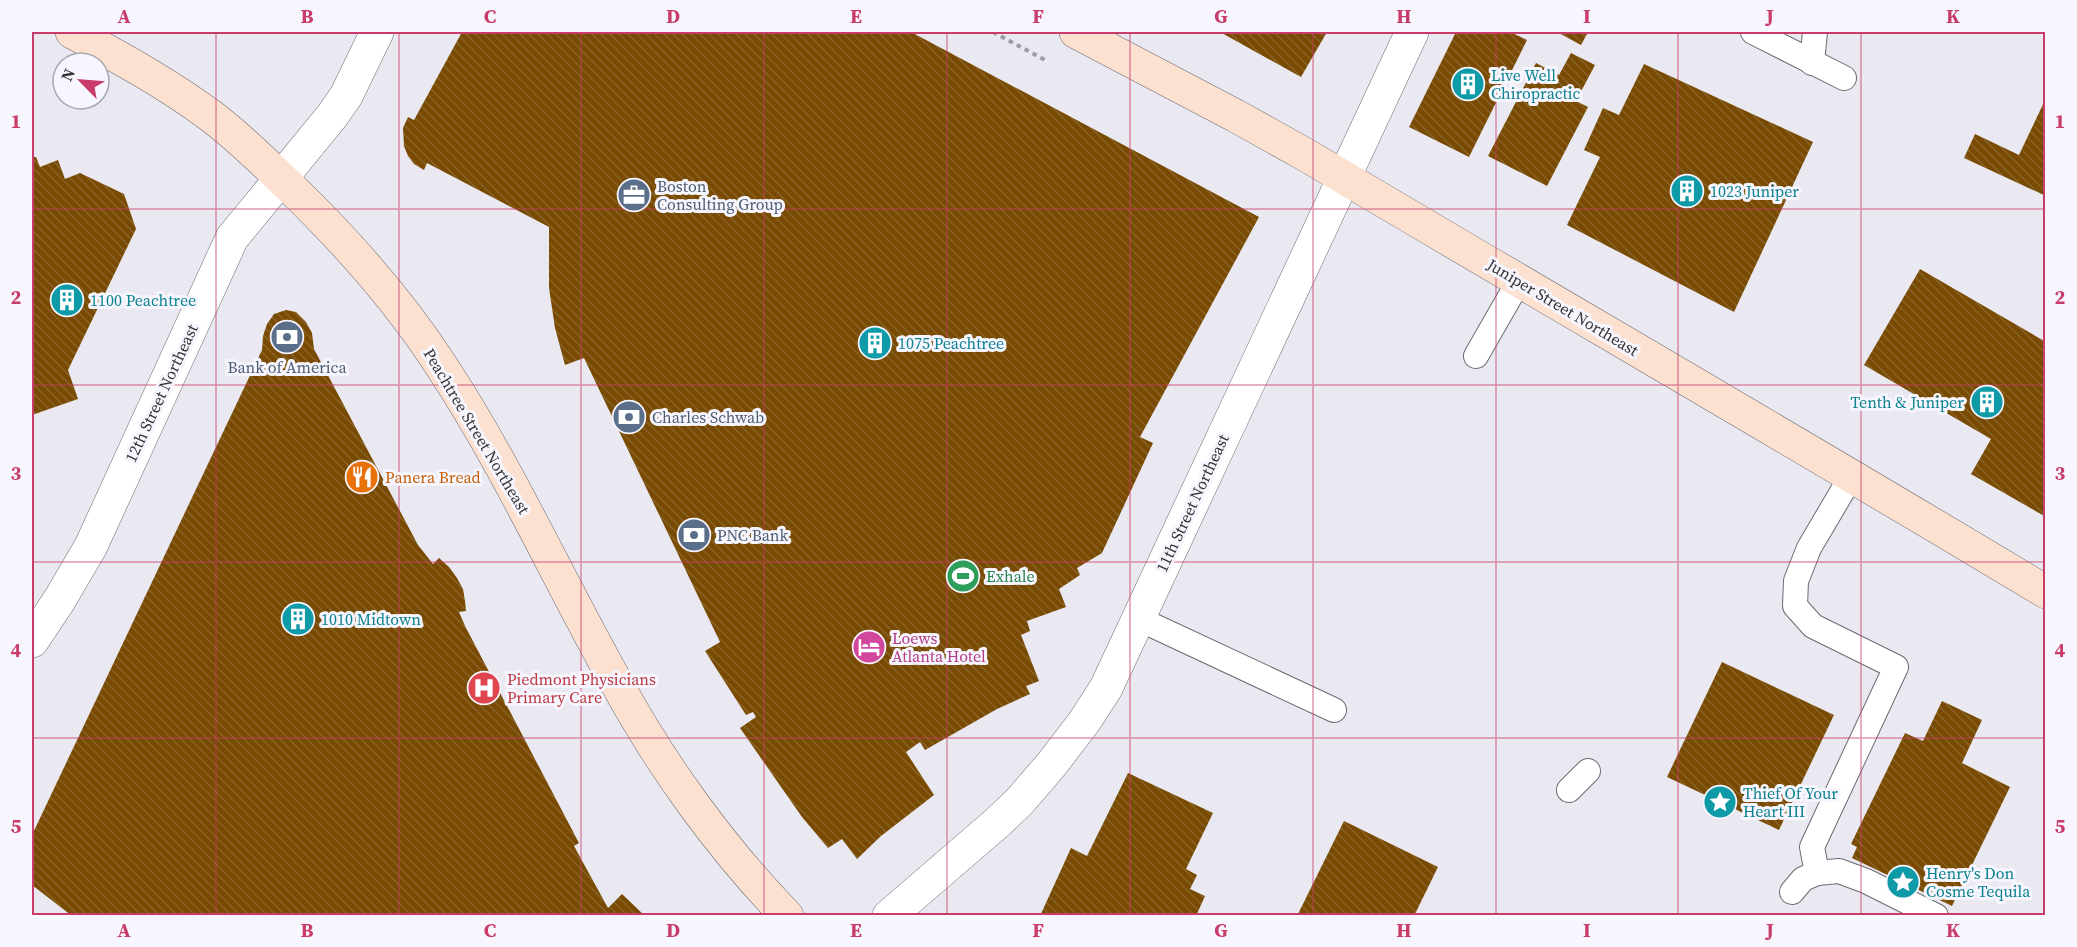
<svg xmlns="http://www.w3.org/2000/svg" width="2077" height="947" viewBox="0 0 2077 947" font-family="'Source Serif 4',serif">
<style>
.building{fill:url(#building-back-hatch)}
.lines{fill:none;stroke-linecap:round;stroke-linejoin:round}
.lane-casing{stroke:#6d6b72;stroke-width:26}
.street-casing{stroke:#6d6b72;stroke-width:34}
.secondary-casing{stroke:#6d6b72;stroke-width:34}
.path{stroke:#9d9ca2;stroke-width:4;stroke-dasharray:4.5 4.5;stroke-linecap:butt}
.lane{stroke:#fff;stroke-width:24}
.street{stroke:#fff;stroke-width:33}
.secondary{stroke:#fce1d1;stroke-width:33}
.grid{fill:none;stroke:#c93c69;stroke-width:1.5;stroke-opacity:0.55}
.labels{text-anchor:middle;stroke-width:6;stroke-linejoin:round;paint-order:stroke}
.culture-label{font-size:16px;fill:#0d838f;stroke:#f7f6fe;text-anchor:start}
.service-label{font-size:16px;fill:#4e5e75;stroke:#f7f6fe;text-anchor:start}
.street-label{font-size:16px;fill:#343336;stroke:#f7f6fe}
.food-label{font-size:16px;fill:#c56008;stroke:#f7f6fe;text-anchor:start}
.leisure-label{font-size:16px;fill:#27864d;stroke:#f7f6fe;text-anchor:start}
.hotel-label{font-size:16px;fill:#b23c85;stroke:#f7f6fe;text-anchor:start}
.health-label{font-size:16px;fill:#be3a42;stroke:#f7f6fe;text-anchor:start}
.neatline{fill:none;stroke:#c93c69;stroke-width:2}
.grid-label{font-size:20px;text-anchor:middle;font-weight:bold;fill:#c93c69}
</style>
<defs>
<pattern id="building-back-hatch" width="6" height="6" patternUnits="userSpaceOnUse" patternTransform="scale(1.5)"><rect width="6" height="6" fill="#794a01"/><path d="M-1 5l2 2M0 0l6 6M5-1l2 2" fill="none" stroke="#886228"/></pattern>
</defs>
<rect width="100%" height="100%" fill="#eae9f1"/>
<!-- building -->
<g class="building">
<path d="M 462,32 L 911,32 L 1259,217 L 1140,437 L 1153,443 L 1102,553 L 1077,568 L 1080,575 L 1059,589 L 1066,607 L 1027,621 L 1030,631 L 1021,635 L 1039,681 L 1026,686 L 1030,694 L 997,709 L 925,750 L 920,742 L 906,752 L 934,795 L 881,836 L 857,859 L 842,839 L 828,848 L 802,817 L 740,728 L 756,717 L 753,712 L 746,715 L 705,651 L 720,642 L 584,358 L 565,365 L 555,328 L 549,288 L 549,227 L 427,163 L 424,170 L 414,164 L 408,156 L 404,146 L 403,128 L 408,117 L 414,120 Z"/>
<path d="M 1220,32 L 1327,32 L 1301,77 Z"/>
<path d="M 1456,32 L 1510,32 L 1527,40 L 1469,157 L 1409,127 Z"/>
<path d="M 1557,32 L 1588,32 L 1581,45 Z"/>
<path d="M 1571,53 L 1595,65 L 1576,101 L 1588,107 L 1547,186 L 1488,156 L 1536,63 L 1559,75 Z"/>
<path d="M 1644,64 L 1813,142 L 1734,312 L 1567,225 L 1600,157 L 1584,150 L 1603,108 L 1619,115 Z"/>
<path d="M 2046,98 L 2046,196 L 1964,158 L 1975,134 L 2019,155 Z"/>
<path d="M 32,157 L 36,157 L 40,167 L 58,160 L 65,179 L 80,173 L 124,194 L 136,229 L 68,370 L 78,399 L 32,415 Z"/>
<path d="M 1920,269 L 2046,342 L 2046,517 L 1971,474 L 1991,439 L 1864,365 Z"/>
<path d="M 286,310 L 296,312 L 306,322 L 312,333 L 314,349 L 418,545 L 433,564 L 439,558 L 449,567 L 457,578 L 463,589 L 465,601 L 466,611 L 459,612 L 465,626 L 579,843 L 574,846 L 608,908 L 622,894 L 645,916 L 72,916 L 32,885 L 32,835 L 262,350 L 263,336 L 267,324 L 274,314 Z"/>
<path d="M 1722,662 L 1834,715 L 1779,830 L 1667,777 Z"/>
<path d="M 1942,701 L 1982,720 L 1962,763 L 2010,787 L 1952,906 L 1852,858 L 1857,847 L 1851,844 L 1905,733 L 1923,741 Z"/>
<path d="M 1128,773 L 1213,813 L 1186,869 L 1197,875 L 1190,889 L 1205,896 L 1196,916 L 1040,916 L 1071,848 L 1087,856 Z"/>
<path d="M 1344,821 L 1438,867 L 1414,916 L 1297,916 Z"/>
</g>
<g class="lines">
<defs>
<g id="lane">
<path d="M 1753,32 L 1844,78"/>
<path d="M 1812,63 L 1815,32"/>
<path d="M 1476,356 L 1519,281"/>
<path d="M 1139,619 L 1334,710"/>
<path d="M 1569,790 L 1588,771"/>
<path d="M 1817,873 L 1812,847 L 1896,667 L 1813,626 L 1795,606 L 1796,581 L 1809,548 L 1852,475"/>
<path d="M 1792,892 L 1803,879 L 1817,873 L 1839,871 L 1866,881 L 1936,916"/>
</g>
<g id="street">
<path d="M 32,641 L 60,599 L 91,546 L 232,238 L 332,116 L 346,96 L 377,32"/>
<path d="M 889,916 L 998,822 L 1020,801 L 1051,765 L 1084,722 L 1106,688 L 1412,32"/>
</g>
<g id="secondary">
<path d="M 72,32 C 119,57 168,84 211,116 C 239,137 264,162 289,186 C 346,241 399,300 442,367 C 508,467 557,577 616,682 C 661,765 721,848 787,916"/>
<path d="M 1076,32 L 1236,116 L 1306,155 C 1552,301 1800,444 2046,592"/>
</g>
</defs>
<!-- lane casing -->
<use href="#lane" class="lane-casing"/>
<!-- street casing -->
<use href="#street" class="street-casing"/>
<!-- secondary casing -->
<use href="#secondary" class="secondary-casing"/>
<!-- path -->
<path class="path" d="M 993,32 L 1045,60"/>
<!-- lane -->
<use href="#lane" class="lane"/>
<!-- street -->
<use href="#street" class="street"/>
<!-- secondary -->
<use href="#secondary" class="secondary"/>
</g>
<!-- grid -->
<path class="grid" d="M 216,32 L 216,916M 399,32 L 399,916M 581,32 L 581,916M 764,32 L 764,916M 947,32 L 947,916M 1130,32 L 1130,916M 1313,32 L 1313,916M 1496,32 L 1496,916M 1678,32 L 1678,916M 1861,32 L 1861,916M 32,209 L 2046,209M 32,385 L 2046,385M 32,562 L 2046,562M 32,738 L 2046,738"/>
<!-- icons -->
<defs>
<symbol id="building-disc" viewBox="-11 -11 22 22"><circle r="9.5" fill="#0f9aa8" stroke="#f7f6fe"/><path d="M-4-6H4V6H1V3H-1V6H-4ZM-2.5-4.3h1.7v1.8h-1.7ZM.8-4.3h1.7v1.8H.8ZM-2.5-1h1.7V.8h-1.7ZM.8-1h1.7V.8H.8Z" fill="#fff"/></symbol>
<symbol id="office-disc" viewBox="-11 -11 22 22"><circle r="9.5" fill="#5c6f8a" stroke="#f7f6fe"/><path d="M-6-3h4V-5.5h4V-3h4V5H-6ZM-1-4.5V-3h2v-1.5ZM-6 0V1H6V0Z" fill="#fff"/></symbol>
<symbol id="bank-disc" viewBox="-11 -11 22 22"><circle r="9.5" fill="#5c6f8a" stroke="#f7f6fe"/><path d="M-6-4H6V4H-6ZM0-2.3a2.3 2.3 0 1 0 0 4.6a2.3 2.3 0 1 0 0-4.6Z" fill="#fff"/></symbol>
<symbol id="restaurant-disc" viewBox="-11 -11 22 22"><circle r="9.5" fill="#e8710a" stroke="#f7f6fe"/><path d="M-5-6h1v4h1v-4h1v4h1v-4h1v5L-1.5 .5V6h-2V.5L-5-1ZM5-6V6H3V1.5H1.5Q1.5-4 5-6Z" fill="#fff"/></symbol>
<symbol id="stadium-disc" viewBox="-11 -11 22 22"><circle r="9.5" fill="#2e9e5b" stroke="#f7f6fe"/><path d="M0-5a6.5 5 0 1 0 0 10a6.5 5 0 1 0 0-10ZM-3.5-1.8h7v3.6h-7Z" fill="#fff"/></symbol>
<symbol id="hotel-disc" viewBox="-11 -11 22 22"><circle r="9.5" fill="#d1479c" stroke="#f7f6fe"/><path d="M-6-4.5h1.5V1H6V5H4.5V3h-9V5H-6ZM-4 0a1.8 1.8 0 1 1 3.6 0ZM.5 0V-2.5h3Q6-2.5 6 0Z" fill="#fff"/></symbol>
<symbol id="hospital-disc" viewBox="-11 -11 22 22"><circle r="9.5" fill="#e0444e" stroke="#f7f6fe"/><path d="M-5-5h3v3.5h4V-5h3V5h-3V1.5h-4V5h-3Z" fill="#fff"/></symbol>
<symbol id="sight-disc" viewBox="-11 -11 22 22"><circle r="9.5" fill="#0f9aa8" stroke="#f7f6fe"/><path d="M0-6L1.8-2.2L6-1.7L2.9 1.2L3.7 5.4L0 3.3L-3.7 5.4L-2.9 1.2L-6-1.7L-1.8-2.2Z" fill="#fff"/></symbol>
</defs>
<g fill-rule="evenodd">
<use href="#building-disc" x="1449" y="65" width="38" height="38"/>
<use href="#building-disc" x="1668" y="172" width="38" height="38"/>
<use href="#office-disc" x="615" y="176" width="38" height="38"/>
<use href="#building-disc" x="48" y="281" width="38" height="38"/>
<use href="#bank-disc" x="268" y="318" width="38" height="38"/>
<use href="#building-disc" x="856" y="324" width="38" height="38"/>
<use href="#building-disc" x="1968" y="383" width="38" height="38"/>
<use href="#bank-disc" x="610" y="398" width="38" height="38"/>
<use href="#restaurant-disc" x="343" y="458" width="38" height="38"/>
<use href="#bank-disc" x="675" y="516" width="38" height="38"/>
<use href="#stadium-disc" x="944" y="557" width="38" height="38"/>
<use href="#building-disc" x="279" y="600" width="38" height="38"/>
<use href="#hotel-disc" x="850" y="628" width="38" height="38"/>
<use href="#hospital-disc" x="465" y="669" width="38" height="38"/>
<use href="#sight-disc" x="1701" y="783" width="38" height="38"/>
<use href="#sight-disc" x="1884" y="863" width="38" height="38"/>
</g>
<g class="labels">
<!-- culture labels -->
<g class="culture-label">
<text x="1491" y="81">Live Well<tspan x="1491" dy="18">Chiropractic</tspan></text>
<text x="1710" y="197">1023 Juniper</text>
<text x="90" y="306">1100 Peachtree</text>
<text x="898" y="349">1075 Peachtree</text>
<text x="1964" y="408" text-anchor="end">Tenth &amp; Juniper</text>
<text x="321" y="625">1010 Midtown</text>
<text x="1743" y="799">Thief Of Your<tspan x="1743" dy="18">Heart III</tspan></text>
<text x="1926" y="879">Henry's Don<tspan x="1926" dy="18">Cosme Tequila</tspan></text>
</g>
<!-- service labels -->
<g class="service-label">
<text x="657" y="192">Boston<tspan x="657" dy="18">Consulting Group</tspan></text>
<text x="287" y="373" text-anchor="middle">Bank of America</text>
<text x="652" y="423">Charles Schwab</text>
<text x="717" y="541">PNC Bank</text>
</g>
<!-- street labels -->
<g class="street-label">
<text transform="translate(1563 307) rotate(31)" y="6">Juniper Street Northeast</text>
<text transform="translate(161 393) rotate(-65)" y="6">12th Street Northeast</text>
<text transform="translate(477 431) rotate(59)" y="6">Peachtree Street Northeast</text>
<text transform="translate(1192 503) rotate(-65)" y="6">11th Street Northeast</text>
</g>
<!-- food labels -->
<g class="food-label">
<text x="385" y="483">Panera Bread</text>
</g>
<!-- leisure labels -->
<g class="leisure-label">
<text x="986" y="582">Exhale</text>
</g>
<!-- hotel labels -->
<g class="hotel-label">
<text x="892" y="644">Loews<tspan x="892" dy="18">Atlanta Hotel</tspan></text>
</g>
<!-- health labels -->
<g class="health-label">
<text x="507" y="685">Piedmont Physicians<tspan x="507" dy="18">Primary Care</tspan></text>
</g>
</g>
<!-- border -->
<rect width="2077" height="947" fill="none" stroke="#f7f6fe" stroke-width="66"/>
<!-- north arrow -->
<g transform="translate(81 81) rotate(295)"><circle r="28" fill="#f7f6fe" stroke="#a9a8ae" stroke-width="1.5"/>
<path d="M0-4.5L10 22L0 15L-10 22Z" fill="#c93c69"/>
<text y="-9" font-size="16" font-weight="bold" text-anchor="middle" fill="#343336">N</text>
</g>
<rect x="33" y="33" width="2011" height="881" class="neatline"/>
<g class="grid-label">
<text x="124" y="23">A</text>
<text x="307" y="23">B</text>
<text x="490" y="23">C</text>
<text x="673" y="23">D</text>
<text x="856" y="23">E</text>
<text x="1038" y="23">F</text>
<text x="1221" y="23">G</text>
<text x="1404" y="23">H</text>
<text x="1587" y="23">I</text>
<text x="1770" y="23">J</text>
<text x="1953" y="23">K</text>
<text x="16" y="128">1</text>
<text x="2060" y="128">1</text>
<text x="16" y="304">2</text>
<text x="2060" y="304">2</text>
<text x="16" y="480">3</text>
<text x="2060" y="480">3</text>
<text x="16" y="657">4</text>
<text x="2060" y="657">4</text>
<text x="16" y="833">5</text>
<text x="2060" y="833">5</text>
<text x="124" y="937">A</text>
<text x="307" y="937">B</text>
<text x="490" y="937">C</text>
<text x="673" y="937">D</text>
<text x="856" y="937">E</text>
<text x="1038" y="937">F</text>
<text x="1221" y="937">G</text>
<text x="1404" y="937">H</text>
<text x="1587" y="937">I</text>
<text x="1770" y="937">J</text>
<text x="1953" y="937">K</text>
</g>
</svg>
